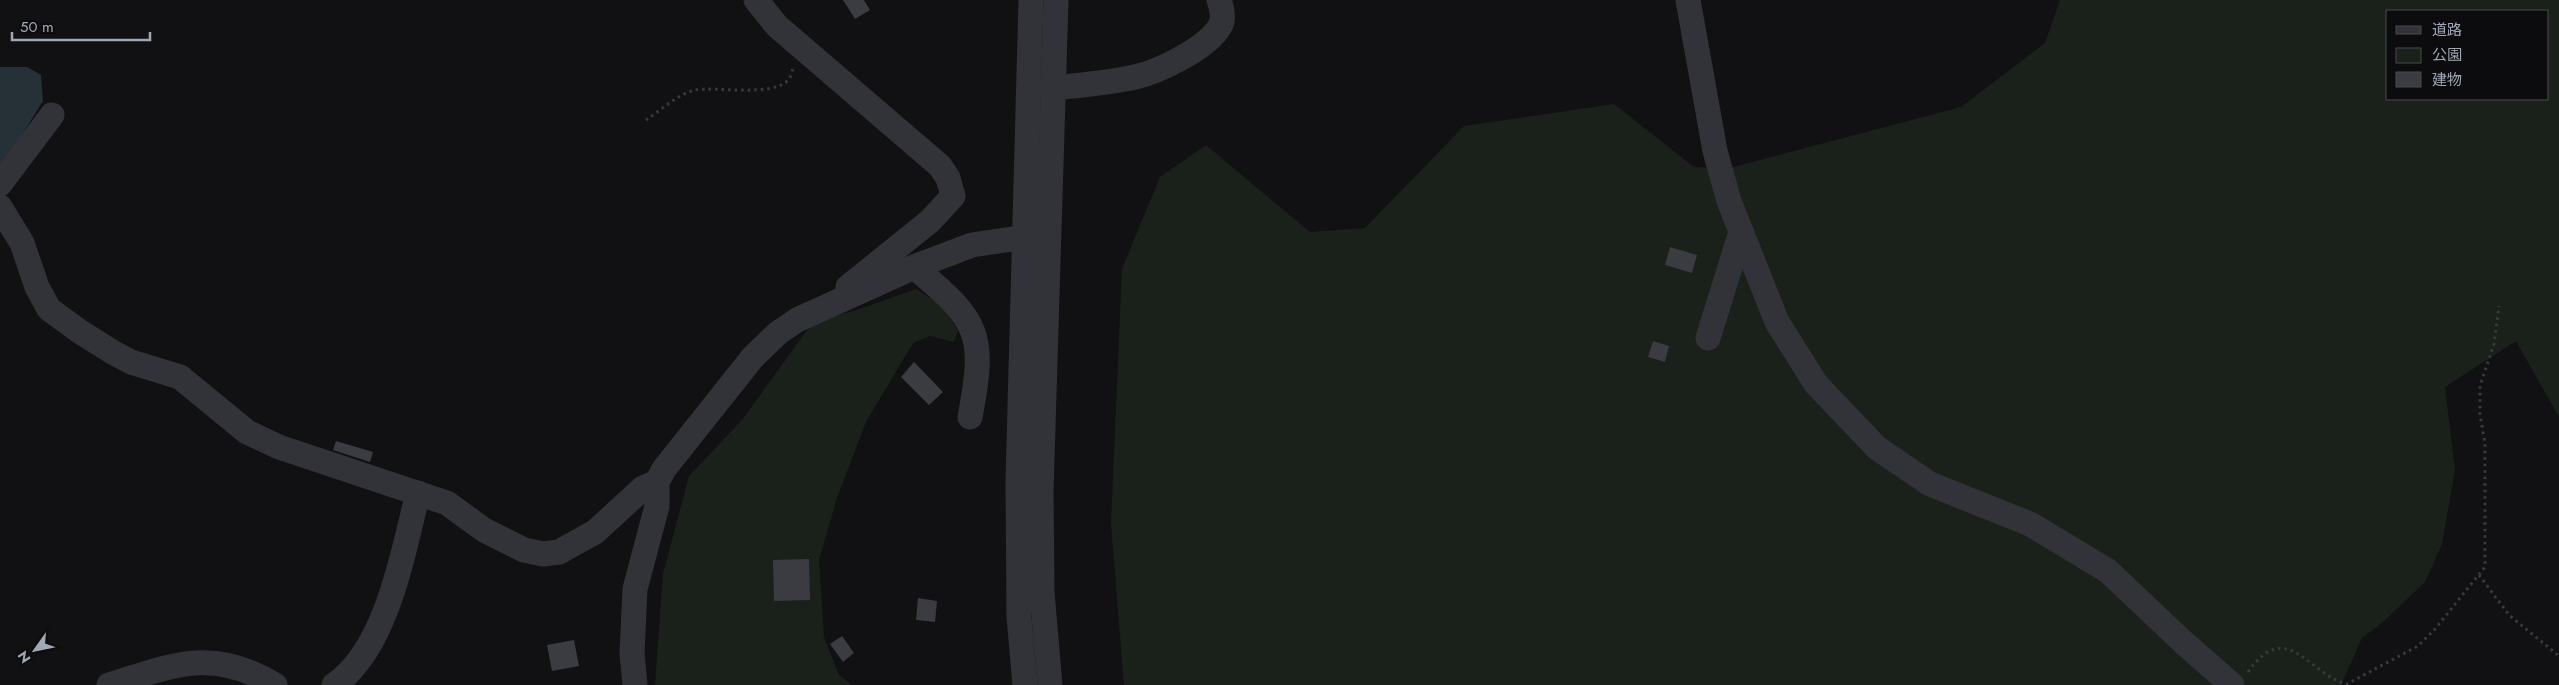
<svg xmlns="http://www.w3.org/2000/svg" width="2559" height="685" viewBox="0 0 2559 685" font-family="Jost,'Noto Sans JP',sans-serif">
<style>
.green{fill:#19211a;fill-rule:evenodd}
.water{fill:#263037}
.building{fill:#3a3c41}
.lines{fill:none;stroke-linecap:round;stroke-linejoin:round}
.path{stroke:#373a3f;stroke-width:3;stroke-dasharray:2.5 4;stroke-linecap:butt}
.minor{stroke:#323338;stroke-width:25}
</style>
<rect width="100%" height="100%" fill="#111113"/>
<!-- green -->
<g class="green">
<path d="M 2060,0 L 2559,0 L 2559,417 L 2516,341 L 2445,387 L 2455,470 L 2442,544 L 2425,582 L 2382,623 L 2362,638 L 2341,685 L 1124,685 L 1111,524 L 1122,269 L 1160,177 L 1206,145 L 1310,232 L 1365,228 L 1464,126 L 1614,104 L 1694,167 L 1730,168 L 1961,107 L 2045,43 ZM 2388,11 L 2548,11 L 2548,99 L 2388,99 Z"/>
<path d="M 916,289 L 940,304 L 958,330 L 954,342 L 930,336 L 913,343 L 866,422 L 837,498 L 819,560 L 824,637 L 839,675 L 852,685 L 655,685 L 663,574 L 689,476 L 742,420 L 807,330 L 823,319 L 857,310 Z"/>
</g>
<!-- water -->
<path class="water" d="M 0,67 L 27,67 L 41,75 L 43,101 L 0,170 Z"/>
<!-- building -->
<g class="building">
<path d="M 843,0 L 864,0 L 870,10 L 855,19 Z"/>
<path d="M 1670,247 L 1697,255 L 1692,273 L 1665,265 Z"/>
<path d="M 1653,341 L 1669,346 L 1665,362 L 1648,357 Z"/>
<path d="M 914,362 L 943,392 L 929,405 L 901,377 Z"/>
<path d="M 336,441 L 373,452 L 370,462 L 333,450 Z"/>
<path d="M 809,559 L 810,600 L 774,601 L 773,560 Z"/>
<path d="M 918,598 L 937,601 L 935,622 L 916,620 Z"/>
<path d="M 842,636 L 854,653 L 843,662 L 830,644 Z"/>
<path d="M 574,640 L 579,666 L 552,671 L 547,645 Z"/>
</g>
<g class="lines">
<!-- path -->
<g class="path">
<path d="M 646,120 C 661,110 678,94 695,90 C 716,86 774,98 789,79 C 791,77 792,71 793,68"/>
<path d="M 2479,575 L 2509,615 L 2559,656"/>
<path d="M 2248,672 C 2287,616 2310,676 2347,684 L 2418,646 L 2435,629 L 2485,567 L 2485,444 L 2480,414 L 2480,386 L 2494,344 L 2499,306"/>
</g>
<!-- minor -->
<g class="minor">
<path d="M 756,0 L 777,26 L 940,166 L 948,178 L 953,196 L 930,221 L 848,287"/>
<path d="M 1688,0 L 1715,151 L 1729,201 L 1777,322 L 1816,384 L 1877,448 L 1930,484 L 2030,524 L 2108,571 L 2183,642 L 2232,685"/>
<path d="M 1054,88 C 1080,85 1109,83 1135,77 C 1158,72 1208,48 1220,26 C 1224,19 1222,8 1219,0"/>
<path d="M 0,184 L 52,115"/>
<path d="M 0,207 L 22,243 L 37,287 L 49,309 L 79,331 L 114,353 L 131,362 L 180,377 L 247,432 L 279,447 L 447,503 L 484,530 L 524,550 L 543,554 L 559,552 L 595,532 L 643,488 L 657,482"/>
<path d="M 914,267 C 979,321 986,333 970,417"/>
<path d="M 1708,338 L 1741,232"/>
<path d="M 109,685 C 174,665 212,647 275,685"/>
<path d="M 334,685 C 387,649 403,552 418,493"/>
<path d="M 635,685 L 632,653 L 635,589 L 657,506 L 657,482 L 664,469 L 753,357 L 778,333 L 797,320 L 914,267 L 972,245 L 1005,240 L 1048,236"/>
<path d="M 1025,685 L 1019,617 L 1018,481 L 1031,0"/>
<path d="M 1050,685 L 1042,592 L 1041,492 L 1056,0"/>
</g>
</g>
<!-- legend -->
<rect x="2386" y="10" width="162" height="90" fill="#0c0c0e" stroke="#484a51"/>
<rect x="2396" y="26" width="25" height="8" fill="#323338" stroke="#484a51"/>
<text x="2432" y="35" font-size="15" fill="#a1a7b5">道路</text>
<rect x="2396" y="48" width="25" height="15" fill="#19211a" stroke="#484a51"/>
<text x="2432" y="60" font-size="15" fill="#a1a7b5">公園</text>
<rect x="2396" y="72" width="25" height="15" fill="#3a3c41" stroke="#484a51"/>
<text x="2432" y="85" font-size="15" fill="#a1a7b5">建物</text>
<!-- north arrow -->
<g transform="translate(35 650) rotate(237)" stroke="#0c0c0e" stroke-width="4" paint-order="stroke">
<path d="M0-4L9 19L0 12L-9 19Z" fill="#a1a7b5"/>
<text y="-8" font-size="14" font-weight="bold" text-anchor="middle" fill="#a1a7b5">N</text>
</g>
<!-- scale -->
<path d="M12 32v8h138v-8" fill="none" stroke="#a1a7b5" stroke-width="2.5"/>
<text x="20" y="32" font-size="15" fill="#a1a7b5" stroke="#0c0c0e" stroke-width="4" paint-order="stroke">50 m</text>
</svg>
